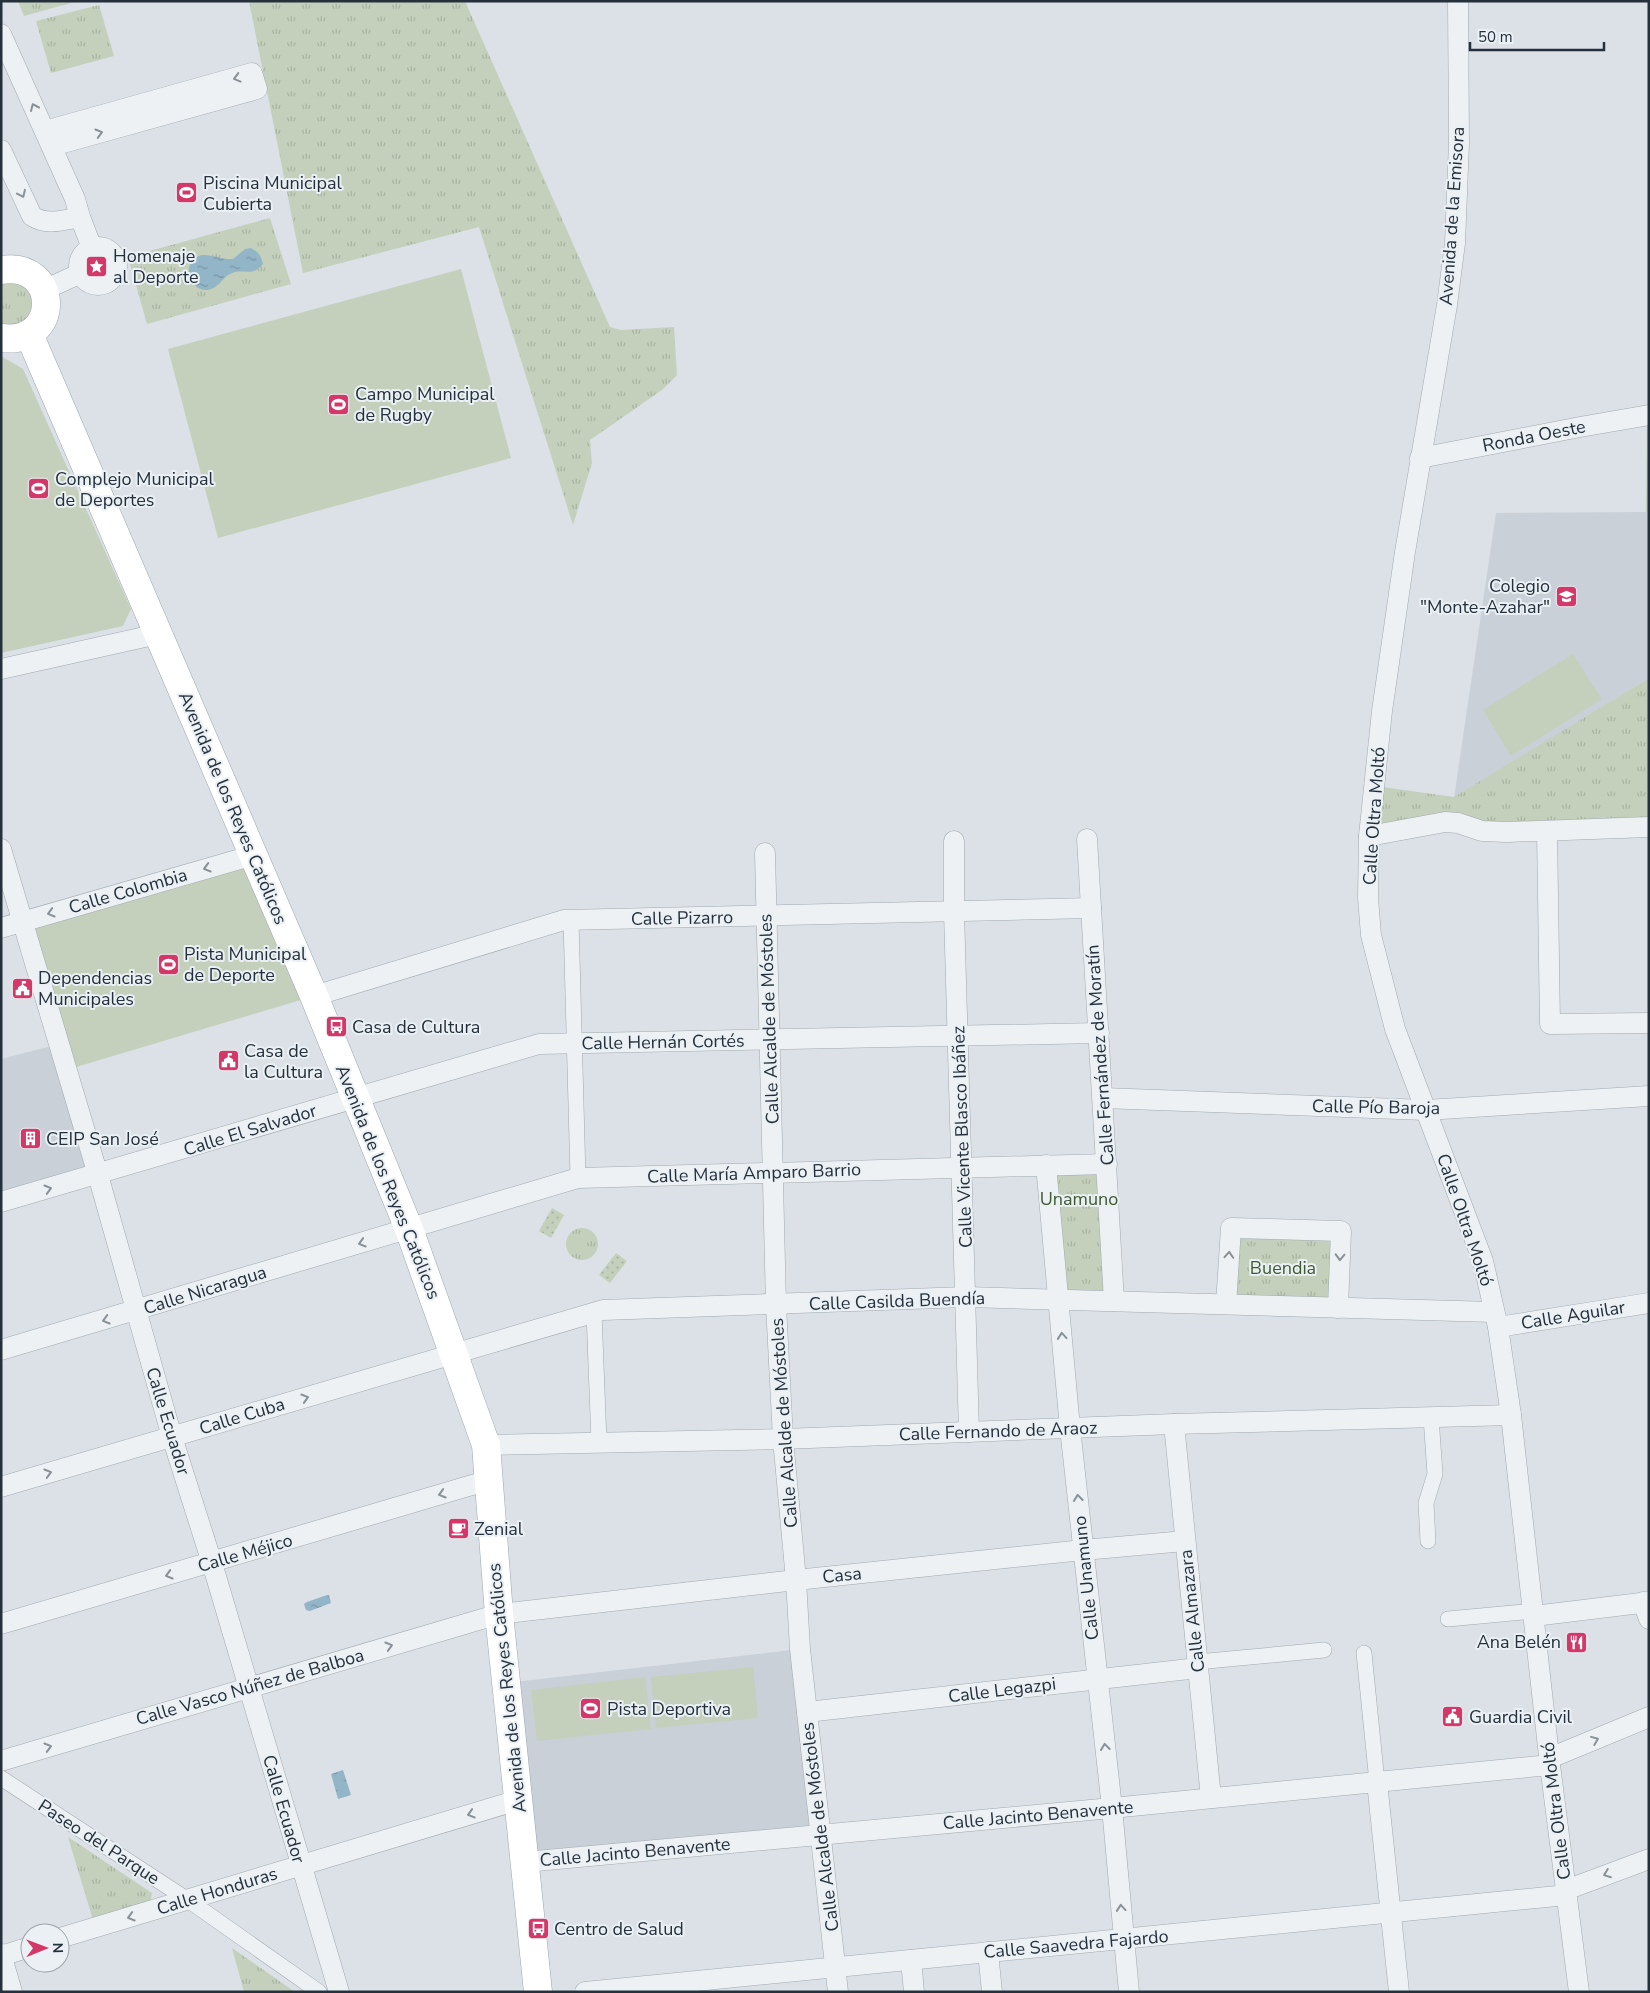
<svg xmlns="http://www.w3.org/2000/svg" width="1650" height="1993" viewBox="0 0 1650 1993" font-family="'Nunito Sans',sans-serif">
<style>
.built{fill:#c9d0d8}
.grass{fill:url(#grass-tufts)}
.garden{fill:url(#garden-dots)}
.pitch{fill:#c4d0bb}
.water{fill:url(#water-ripples)}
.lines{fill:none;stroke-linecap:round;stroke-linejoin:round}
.pedestrian-casing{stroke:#a0a9b0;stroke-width:16}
.minor-casing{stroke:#a0a9b0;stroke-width:21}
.primary-casing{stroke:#9aa7b2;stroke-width:29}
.pedestrian{stroke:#edf1f4;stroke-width:15}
.minor{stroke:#edf1f4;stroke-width:20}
.primary{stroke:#fff;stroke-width:28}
.oneway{stroke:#889198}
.labels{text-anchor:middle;stroke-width:4;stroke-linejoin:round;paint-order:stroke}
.poi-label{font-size:18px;fill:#24313c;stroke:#eaf0f4;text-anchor:start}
.street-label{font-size:18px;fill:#24313c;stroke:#eaf0f4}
.park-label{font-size:18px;fill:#3f5931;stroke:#eaf0f4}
</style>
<defs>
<pattern id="grass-tufts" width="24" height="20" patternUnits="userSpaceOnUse" patternTransform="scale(1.25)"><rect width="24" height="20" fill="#c4d0bb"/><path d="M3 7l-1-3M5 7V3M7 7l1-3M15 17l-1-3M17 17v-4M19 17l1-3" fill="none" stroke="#a8b3a2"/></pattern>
<pattern id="garden-dots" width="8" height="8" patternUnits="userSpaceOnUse" patternTransform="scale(1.25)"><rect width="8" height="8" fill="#c4d0bb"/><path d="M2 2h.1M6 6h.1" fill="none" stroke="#a8b3a2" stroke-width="1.8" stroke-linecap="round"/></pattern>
<pattern id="water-ripples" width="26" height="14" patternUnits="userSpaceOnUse" patternTransform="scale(1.25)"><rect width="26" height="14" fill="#93b5c8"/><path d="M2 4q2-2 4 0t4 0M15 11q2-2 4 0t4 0" fill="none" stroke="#7894a4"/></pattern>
</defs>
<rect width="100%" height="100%" fill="#dbe1e6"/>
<!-- built -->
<g class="built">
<path d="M 1649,512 L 1649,678 L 1454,798 L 1496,513 Z"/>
<path d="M 59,1044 L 98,1175 L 1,1202 L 1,1059 Z"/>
<path d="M 800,1649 L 820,1835 L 525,1862 L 506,1683 Z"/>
</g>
<!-- grass -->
<g class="grass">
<path d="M 18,1 L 78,1 L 24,16 Z"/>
<path d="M 249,1 L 465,1 L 610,327 L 621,330 L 674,327 L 677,375 L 662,390 L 590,440 L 592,463 L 573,525 L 479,227 L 303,273 Z"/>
<path d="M 99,5 L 114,56 L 51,73 L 36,21 Z"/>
<path d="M 270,218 L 291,284 L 147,324 L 128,257 Z"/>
<path d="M 15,273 L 42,310 L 1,334 L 1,274 Z"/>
<path d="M 1647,415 L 1649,415 L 1649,512 L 1646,512 Z"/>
<path d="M 1649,678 L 1649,827 L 1458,823 L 1369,836 L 1375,786 L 1454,797 Z"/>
<path d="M 1107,1164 L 1114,1301 L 1059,1300 L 1046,1165 Z"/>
<path d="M 1231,1228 L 1341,1231 L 1338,1308 L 1226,1304 Z"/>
<circle cx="582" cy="1244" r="16"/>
<path d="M 68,1837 L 152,1893 L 150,1904 L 93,1920 Z"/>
<path d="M 232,1948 L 295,1992 L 244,1992 Z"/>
</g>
<!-- garden -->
<g class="garden">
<path d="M 552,1208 L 564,1215 L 551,1238 L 539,1231 Z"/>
<path d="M 616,1253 L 627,1261 L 610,1283 L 599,1275 Z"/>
</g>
<!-- pitch -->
<g class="pitch">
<path d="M 461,269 L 511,458 L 218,538 L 168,349 Z"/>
<path d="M 1,356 L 23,369 L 131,609 L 123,626 L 1,653 Z"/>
<path d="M 1573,654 L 1602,699 L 1511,756 L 1483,710 Z"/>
<path d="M 254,855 L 314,996 L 66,1070 L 23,921 Z"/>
<path d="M 753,1667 L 758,1718 L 656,1728 L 651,1677 Z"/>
<path d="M 645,1677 L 651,1729 L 537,1741 L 531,1690 Z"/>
</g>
<!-- water -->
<g class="water">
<path d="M 251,248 C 258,252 261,255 263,264 C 252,276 248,270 235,272 C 222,275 219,290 206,290 C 186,289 182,259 202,255 C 211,254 223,260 233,259 L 245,249 Z"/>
<path d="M 327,1595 L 329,1595 L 331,1603 L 310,1611 L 306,1610 L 304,1604 L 307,1602 Z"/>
<path d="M 343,1770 L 351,1795 L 338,1799 L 331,1774 Z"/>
</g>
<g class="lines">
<defs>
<g id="pedestrian">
<path d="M 571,920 L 578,1178"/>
<path d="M 594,1313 L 599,1442"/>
<path d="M 1428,1541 L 1426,1503 L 1435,1474 L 1431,1417"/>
<path d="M 1448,1619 L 1534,1611"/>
<path d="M 1364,1653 L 1377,1782"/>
<path d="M 1197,1662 L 1324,1650"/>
<path d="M 1,1778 L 188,1900 L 319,1992"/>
</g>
<g id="minor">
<path d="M 1458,1 L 1459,143 L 1455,243 L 1447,305 L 1405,552 L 1382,711 L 1369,836 L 1368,898 L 1371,935 L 1395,1029 L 1483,1261 L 1498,1327 L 1511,1415 L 1550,1765 L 1579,1992"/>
<path d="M 1,34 L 75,199 L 80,217 L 92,248"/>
<path d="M 45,131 L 252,73 L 257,89 L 52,146"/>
<path d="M 1,150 L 32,216 C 47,226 63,220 80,217"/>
<circle cx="98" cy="266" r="19"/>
<path d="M 44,290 L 81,273"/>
<path d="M 1420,458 L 1580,427 L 1649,415"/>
<path d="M 1,669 L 158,634"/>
<path d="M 1547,831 L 1550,1024 L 1649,1023"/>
<path d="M 1369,836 L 1445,822 L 1458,823 L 1482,831 L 1507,832 L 1649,827"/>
<path d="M 1087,839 L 1114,1301"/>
<path d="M 954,841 L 954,912 L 969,1432"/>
<path d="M 1,849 L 98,1175 L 172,1437 L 212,1563 L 339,1992"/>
<path d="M 765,853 L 776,1305 L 783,1439 L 796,1580 L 800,1649 L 838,1992"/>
<path d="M 1,928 L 254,855"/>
<path d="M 314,996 L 564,920 L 1091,908"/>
<path d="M 1103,1098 L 1426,1110 L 1649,1096"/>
<path d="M 1046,1165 L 1070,1428 L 1112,1808 L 1129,1992"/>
<path d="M 1,1202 L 539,1044 L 1099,1033"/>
<path d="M 1226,1304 L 1231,1228 L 1341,1231 L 1338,1308"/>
<path d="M 1498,1327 L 1649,1303"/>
<path d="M 1,1350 L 578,1178 L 1107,1164"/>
<path d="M 1174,1424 L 1211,1798"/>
<path d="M 486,1445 L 783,1439 L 1174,1424 L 1511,1415"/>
<path d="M 1,1487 L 603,1310 L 966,1297 L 1494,1312"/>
<path d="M 1643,1602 L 1649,1619"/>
<path d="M 1534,1616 L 1649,1602"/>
<path d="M 1,1624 L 489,1480"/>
<path d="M 807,1712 L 1198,1668"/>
<path d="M 1550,1758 L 1649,1717"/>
<path d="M 1,1761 L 499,1614 L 796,1580 L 1083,1550 L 1185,1541"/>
<path d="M 1377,1782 L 1399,1992"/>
<path d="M 525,1862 L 1112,1808 L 1550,1765"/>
<path d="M 1566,1890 L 1649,1859"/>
<path d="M 60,1938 L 518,1800"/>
<path d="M 988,1952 L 992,1992"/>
<path d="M 1,1954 L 12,1992"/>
<path d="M 1,1956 L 30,1947"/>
<path d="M 911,1960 L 914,1992"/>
<path d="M 585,1992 L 1567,1895"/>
</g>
<g id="primary">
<path d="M 1,270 C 60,260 62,346 1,338"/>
<path d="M 29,334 L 314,996 L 409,1229 L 486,1445 L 499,1614 L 538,1992"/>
</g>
</defs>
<!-- pedestrian casing -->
<use href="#pedestrian" class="pedestrian-casing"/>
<!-- minor casing -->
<use href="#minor" class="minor-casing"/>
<!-- primary casing -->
<use href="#primary" class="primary-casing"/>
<!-- pedestrian -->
<use href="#pedestrian" class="pedestrian"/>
<!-- minor -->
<use href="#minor" class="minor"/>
<!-- primary -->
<use href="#primary" class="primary"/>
</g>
<!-- one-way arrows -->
<defs><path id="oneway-chevron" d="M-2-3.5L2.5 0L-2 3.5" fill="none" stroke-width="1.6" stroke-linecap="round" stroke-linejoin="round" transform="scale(1.25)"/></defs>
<g class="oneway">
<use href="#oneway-chevron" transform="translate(237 78) rotate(165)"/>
<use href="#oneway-chevron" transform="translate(34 107) rotate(-114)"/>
<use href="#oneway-chevron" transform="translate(99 133) rotate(-16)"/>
<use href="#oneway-chevron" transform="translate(22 194) rotate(65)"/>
<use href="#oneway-chevron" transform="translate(207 868) rotate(164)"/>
<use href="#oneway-chevron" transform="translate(51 913) rotate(164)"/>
<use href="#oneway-chevron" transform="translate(48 1189) rotate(-16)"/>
<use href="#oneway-chevron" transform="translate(362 1243) rotate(163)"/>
<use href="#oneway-chevron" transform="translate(1229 1255) rotate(-86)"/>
<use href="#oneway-chevron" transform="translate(1340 1257) rotate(92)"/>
<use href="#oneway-chevron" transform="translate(106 1320) rotate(164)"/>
<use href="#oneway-chevron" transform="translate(1062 1336) rotate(-95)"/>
<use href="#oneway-chevron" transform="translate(305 1398) rotate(-17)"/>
<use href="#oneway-chevron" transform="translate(48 1473) rotate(-16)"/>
<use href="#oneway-chevron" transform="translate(442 1494) rotate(163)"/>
<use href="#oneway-chevron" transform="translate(1078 1498) rotate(-96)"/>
<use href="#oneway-chevron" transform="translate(169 1575) rotate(164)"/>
<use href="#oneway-chevron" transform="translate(389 1646) rotate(-17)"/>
<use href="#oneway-chevron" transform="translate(1595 1740) rotate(-22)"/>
<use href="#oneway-chevron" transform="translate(48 1747) rotate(-16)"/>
<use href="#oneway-chevron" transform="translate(1105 1747) rotate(-97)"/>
<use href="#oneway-chevron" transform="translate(471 1814) rotate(163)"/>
<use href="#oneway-chevron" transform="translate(1607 1874) rotate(159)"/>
<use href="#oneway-chevron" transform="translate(1121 1908) rotate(-95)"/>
<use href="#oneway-chevron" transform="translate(131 1917) rotate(163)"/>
</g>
<!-- icons -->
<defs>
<symbol id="stadium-square" viewBox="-11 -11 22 22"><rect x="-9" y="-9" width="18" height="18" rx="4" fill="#d33868" stroke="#eaf0f4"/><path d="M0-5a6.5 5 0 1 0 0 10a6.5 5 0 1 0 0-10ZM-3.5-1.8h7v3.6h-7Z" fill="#fff"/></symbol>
<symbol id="sight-square" viewBox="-11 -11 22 22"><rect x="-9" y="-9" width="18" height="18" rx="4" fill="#d33868" stroke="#eaf0f4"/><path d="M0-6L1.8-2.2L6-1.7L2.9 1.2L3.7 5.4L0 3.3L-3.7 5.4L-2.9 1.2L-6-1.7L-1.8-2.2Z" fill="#fff"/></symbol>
<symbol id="school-square" viewBox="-11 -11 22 22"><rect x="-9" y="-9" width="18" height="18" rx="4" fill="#d33868" stroke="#eaf0f4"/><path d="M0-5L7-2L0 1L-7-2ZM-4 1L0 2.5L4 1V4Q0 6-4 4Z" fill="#fff"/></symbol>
<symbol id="civic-square" viewBox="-11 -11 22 22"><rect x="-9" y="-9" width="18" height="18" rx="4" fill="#d33868" stroke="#eaf0f4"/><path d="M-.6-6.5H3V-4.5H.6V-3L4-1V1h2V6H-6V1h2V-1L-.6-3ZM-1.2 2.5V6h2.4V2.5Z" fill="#fff"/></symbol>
<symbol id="bus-square" viewBox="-11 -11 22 22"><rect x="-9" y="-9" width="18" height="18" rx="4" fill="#d33868" stroke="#eaf0f4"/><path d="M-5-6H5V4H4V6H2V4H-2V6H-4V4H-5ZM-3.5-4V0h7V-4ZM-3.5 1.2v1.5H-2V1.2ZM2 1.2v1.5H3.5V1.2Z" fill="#fff"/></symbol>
<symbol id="building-square" viewBox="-11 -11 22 22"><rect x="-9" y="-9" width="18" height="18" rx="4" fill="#d33868" stroke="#eaf0f4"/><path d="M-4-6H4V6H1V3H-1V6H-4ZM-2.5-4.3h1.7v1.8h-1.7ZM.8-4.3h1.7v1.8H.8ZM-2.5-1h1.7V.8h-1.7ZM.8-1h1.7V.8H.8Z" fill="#fff"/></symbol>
<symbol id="cafe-square" viewBox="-11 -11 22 22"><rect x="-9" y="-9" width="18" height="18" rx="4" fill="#d33868" stroke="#eaf0f4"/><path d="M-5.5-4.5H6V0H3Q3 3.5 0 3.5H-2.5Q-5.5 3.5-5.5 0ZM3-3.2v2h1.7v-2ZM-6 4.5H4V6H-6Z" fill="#fff"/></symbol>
<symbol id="restaurant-square" viewBox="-11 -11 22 22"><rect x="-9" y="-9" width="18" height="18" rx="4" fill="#d33868" stroke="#eaf0f4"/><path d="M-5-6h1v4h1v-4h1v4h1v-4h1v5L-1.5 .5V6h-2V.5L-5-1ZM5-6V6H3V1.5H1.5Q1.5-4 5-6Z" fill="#fff"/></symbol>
</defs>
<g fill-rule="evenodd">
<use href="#stadium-square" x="174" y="180" width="25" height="25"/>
<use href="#sight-square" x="84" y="254" width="25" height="25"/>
<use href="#stadium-square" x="326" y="392" width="25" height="25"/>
<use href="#stadium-square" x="26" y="476" width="25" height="25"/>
<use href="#school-square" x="1554" y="584" width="25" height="25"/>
<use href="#stadium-square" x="156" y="952" width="25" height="25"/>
<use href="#civic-square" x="10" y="976" width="25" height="25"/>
<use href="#bus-square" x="324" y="1014" width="25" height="25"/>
<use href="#civic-square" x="216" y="1048" width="25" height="25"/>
<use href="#building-square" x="18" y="1126" width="25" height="25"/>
<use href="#cafe-square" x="446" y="1516" width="25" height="25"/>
<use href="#restaurant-square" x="1564" y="1630" width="25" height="25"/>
<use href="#stadium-square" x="578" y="1696" width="25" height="25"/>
<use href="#civic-square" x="1440" y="1704" width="25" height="25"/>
<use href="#bus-square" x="526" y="1916" width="25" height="25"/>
</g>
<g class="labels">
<!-- poi labels -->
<g class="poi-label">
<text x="203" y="189">Piscina Municipal<tspan x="203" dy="21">Cubierta</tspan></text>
<text x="113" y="262">Homenaje<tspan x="113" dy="21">al Deporte</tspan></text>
<text x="355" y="400">Campo Municipal<tspan x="355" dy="21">de Rugby</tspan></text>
<text x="55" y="485">Complejo Municipal<tspan x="55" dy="21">de Deportes</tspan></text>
<text x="1550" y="592" text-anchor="end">Colegio<tspan x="1550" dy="21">"Monte-Azahar"</tspan></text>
<text x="184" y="960">Pista Municipal<tspan x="184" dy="21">de Deporte</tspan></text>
<text x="38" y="984">Dependencias<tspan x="38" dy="21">Municipales</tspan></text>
<text x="352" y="1033">Casa de Cultura</text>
<text x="244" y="1057">Casa de<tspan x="244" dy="21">la Cultura</tspan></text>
<text x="46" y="1145">CEIP San José</text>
<text x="474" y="1535">Zenial</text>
<text x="1561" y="1648" text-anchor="end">Ana Belén</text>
<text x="607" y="1715">Pista Deportiva</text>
<text x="1469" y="1723">Guardia Civil</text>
<text x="554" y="1935">Centro de Salud</text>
</g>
<!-- street labels -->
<g class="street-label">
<text transform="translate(1452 216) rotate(-86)" y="6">Avenida de la Emisora</text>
<text transform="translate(1534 436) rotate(-11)" y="6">Ronda Oeste</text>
<text transform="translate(233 808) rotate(67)" y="6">Avenida de los Reyes Católicos</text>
<text transform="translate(1374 816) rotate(-86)" y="6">Calle Oltra Moltó</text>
<text transform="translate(128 891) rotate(-16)" y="6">Calle Colombia</text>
<text transform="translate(682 918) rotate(-1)" y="6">Calle Pizarro</text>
<text transform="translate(769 1019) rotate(-92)" y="6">Calle Alcalde de Móstoles</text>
<text transform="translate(663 1042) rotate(-1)" y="6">Calle Hernán Cortés</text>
<text transform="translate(1100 1055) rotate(-94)" y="6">Calle Fernández de Moratín</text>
<text transform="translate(1376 1107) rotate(1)" y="6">Calle Pío Baroja</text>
<text transform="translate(250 1130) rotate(-17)" y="6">Calle El Salvador</text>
<text transform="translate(962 1137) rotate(-92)" y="6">Calle Vicente Blasco Ibáñez</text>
<text transform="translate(754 1173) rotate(-2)" y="6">Calle María Amparo Barrio</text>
<text transform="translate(388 1182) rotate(68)" y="6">Avenida de los Reyes Católicos</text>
<text transform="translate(1465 1220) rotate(71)" y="6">Calle Oltra Moltó</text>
<text transform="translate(205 1290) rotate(-17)" y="6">Calle Nicaragua</text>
<text transform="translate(897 1301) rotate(-2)" y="6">Calle Casilda Buendía</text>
<text transform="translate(1573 1315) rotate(-9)" y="6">Calle Aguilar</text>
<text transform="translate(242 1416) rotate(-17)" y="6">Calle Cuba</text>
<text transform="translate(168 1421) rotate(73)" y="6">Calle Ecuador</text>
<text transform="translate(784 1423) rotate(-94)" y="6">Calle Alcalde de Móstoles</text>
<text transform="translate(998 1431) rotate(-2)" y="6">Calle Fernando de Araoz</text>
<text transform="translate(245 1553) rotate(-16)" y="6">Calle Méjico</text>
<text transform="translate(842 1575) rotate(-6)" y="6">Casa</text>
<text transform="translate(1086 1578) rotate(-96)" y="6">Calle Unamuno</text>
<text transform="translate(1192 1611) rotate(-96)" y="6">Calle Almazara</text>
<text transform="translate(250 1687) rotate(-16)" y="6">Calle Vasco Núñez de Balboa</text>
<text transform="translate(507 1688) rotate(-96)" y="6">Avenida de los Reyes Católicos</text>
<text transform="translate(1002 1690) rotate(-7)" y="6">Calle Legazpi</text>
<text transform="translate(284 1809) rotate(74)" y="6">Calle Ecuador</text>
<text transform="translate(1556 1811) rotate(-97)" y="6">Calle Oltra Moltó</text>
<text transform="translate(1038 1815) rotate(-5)" y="6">Calle Jacinto Benavente</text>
<text transform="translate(820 1827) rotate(-97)" y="6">Calle Alcalde de Móstoles</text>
<text transform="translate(99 1842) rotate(33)" y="6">Paseo del Parque</text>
<text transform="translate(635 1852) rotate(-5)" y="6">Calle Jacinto Benavente</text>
<text transform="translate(217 1891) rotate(-17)" y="6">Calle Honduras</text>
<text transform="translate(1076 1944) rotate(-5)" y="6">Calle Saavedra Fajardo</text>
</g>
<!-- park labels -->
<g class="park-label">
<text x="1079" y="1205">Unamuno</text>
<text x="1283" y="1274">Buendia</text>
</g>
</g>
<!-- border -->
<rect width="1650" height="1993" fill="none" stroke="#24313c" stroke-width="5"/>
<!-- north arrow -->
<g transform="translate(45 1948) rotate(89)"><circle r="24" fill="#eaf0f4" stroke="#9ba4aa"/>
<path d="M0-4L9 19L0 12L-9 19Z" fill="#d33868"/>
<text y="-8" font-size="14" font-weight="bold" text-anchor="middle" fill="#24313c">N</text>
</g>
<!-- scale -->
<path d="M1470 42v8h134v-8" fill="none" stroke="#24313c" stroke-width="2.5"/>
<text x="1478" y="42" font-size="15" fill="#24313c" stroke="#eaf0f4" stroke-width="4" paint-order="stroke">50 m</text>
</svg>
